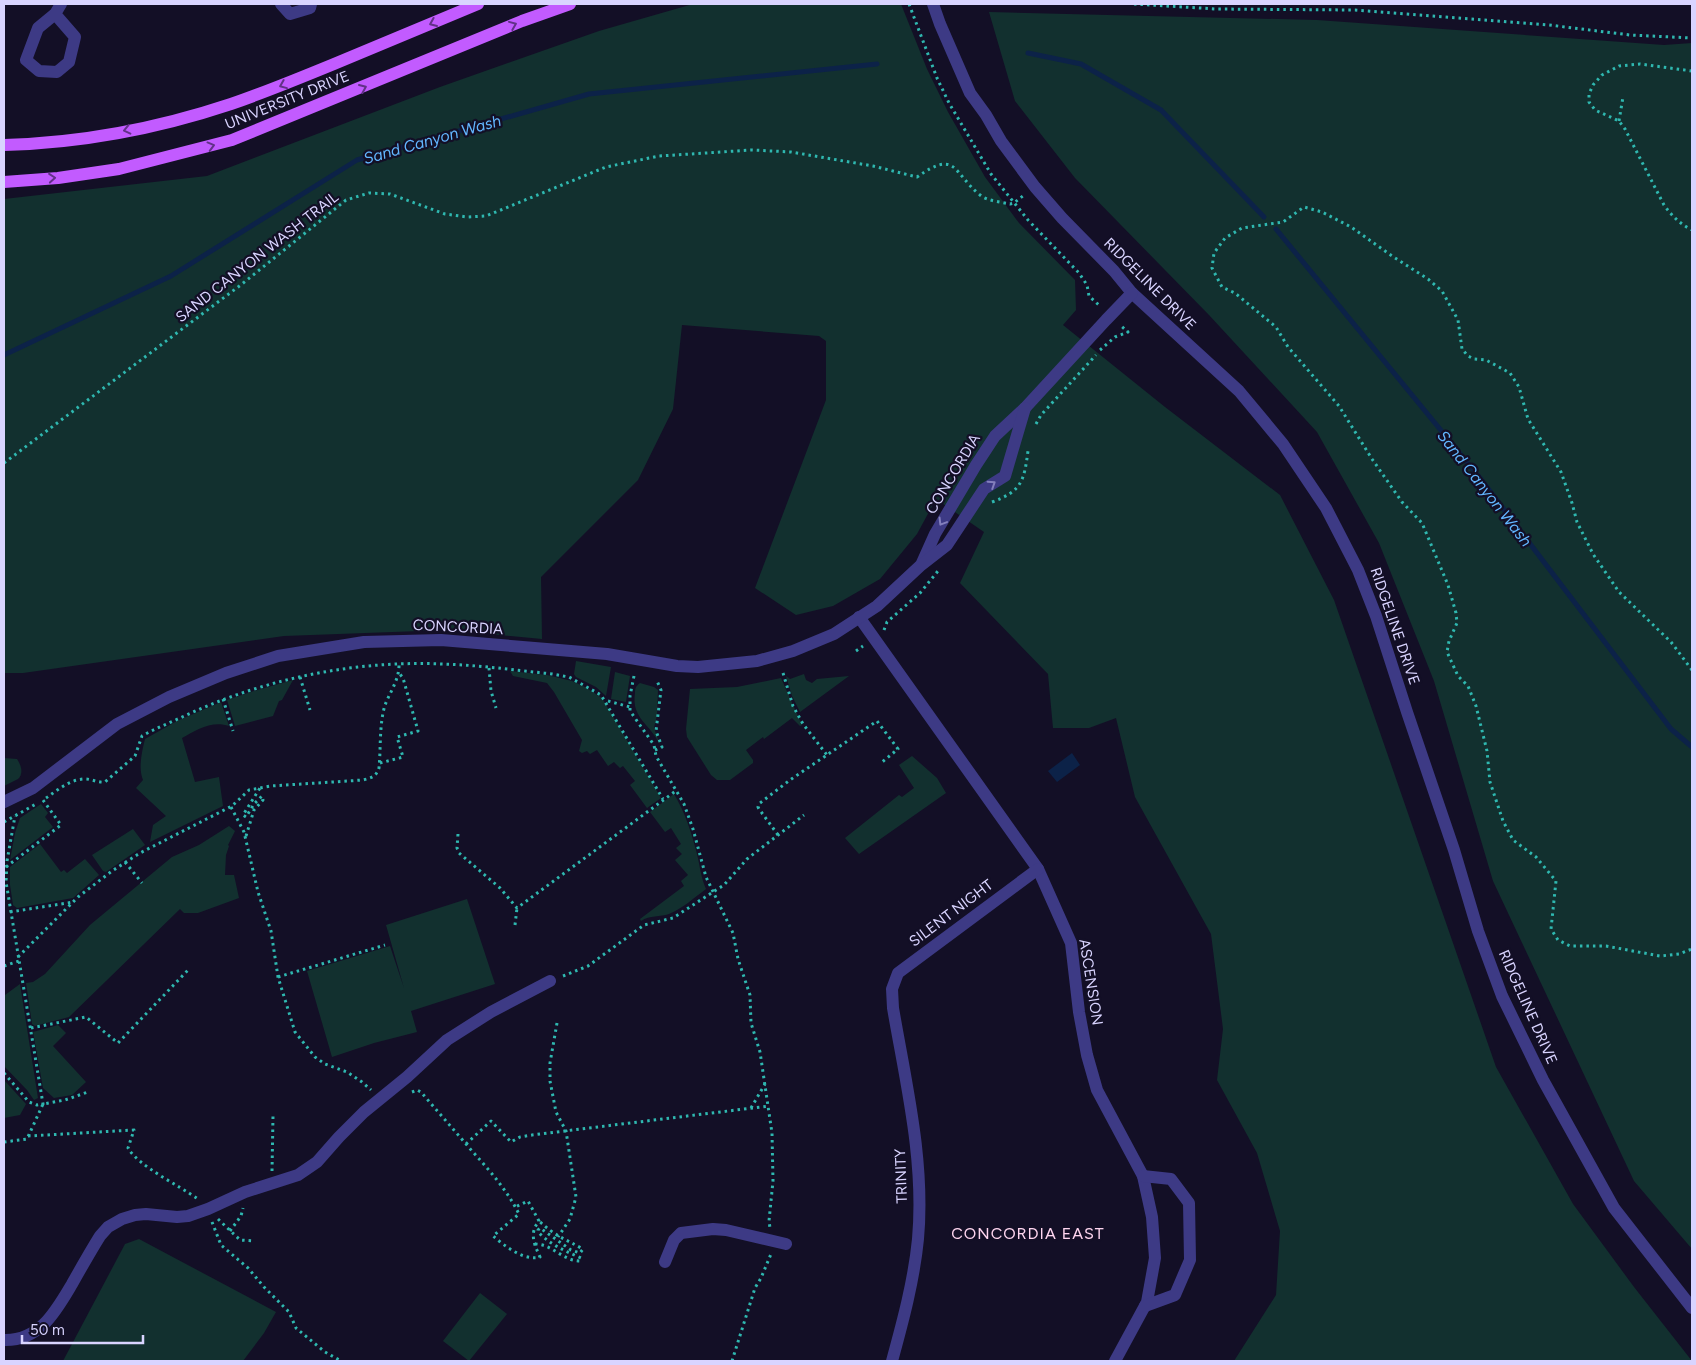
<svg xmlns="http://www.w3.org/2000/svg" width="1696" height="1365" viewBox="0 0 1696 1365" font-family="Figtree,sans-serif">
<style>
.green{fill:#12302f}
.water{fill:#0c2248}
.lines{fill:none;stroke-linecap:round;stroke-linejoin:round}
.stream{stroke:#0c2248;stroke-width:5}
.path{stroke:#2fb8b0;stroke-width:3;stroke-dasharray:2.5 4;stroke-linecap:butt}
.minor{stroke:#3d3a85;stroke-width:12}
.major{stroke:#c25bff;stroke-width:12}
.oneway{stroke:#623188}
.oneway2{stroke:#837fbc}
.labels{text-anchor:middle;stroke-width:4.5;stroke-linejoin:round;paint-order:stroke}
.street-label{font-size:15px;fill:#d9d4ff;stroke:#130f26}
.water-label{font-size:16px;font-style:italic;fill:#62b6ff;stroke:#130f26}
.neighbourhood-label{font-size:16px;letter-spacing:1px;fill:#ffd6f0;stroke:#130f26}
</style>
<rect width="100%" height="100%" fill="#130f26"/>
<!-- green -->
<g class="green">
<path d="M 693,4 L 901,4 L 927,69 L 948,112 L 985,177 L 1019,223 L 1075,280 L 1076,310 L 1063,325 L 1165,407 L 1280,495 L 1334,600 L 1496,1067 L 1573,1204 L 1634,1287 L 1692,1361 L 1234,1361 L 1276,1295 L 1280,1231 L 1257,1153 L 1217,1080 L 1223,1029 L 1211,934 L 1135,797 L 1116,718 L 1089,728 L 1053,728 L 1048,674 L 960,583 L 984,532 L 936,499 L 917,534 L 880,579 L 833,606 L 796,615 L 755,588 L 826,400 L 826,341 L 819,336 L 682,325 L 673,409 L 638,480 L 541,577 L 542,639 L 447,630 L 284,636 L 23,673 L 4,673 L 4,199 L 207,176 L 440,87 L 599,31 Z"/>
<path d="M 989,12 L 1317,20 L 1664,45 L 1692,43 L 1692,1249 L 1634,1181 L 1493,881 L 1434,681 L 1379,543 L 1317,432 L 1209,315 L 1075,178 L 1015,101 Z"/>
<path d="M 576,661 L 611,667 L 606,696 L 596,687 L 576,677 L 574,674 Z"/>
<path d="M 510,671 L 547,675 L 572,681 L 585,687 L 602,698 L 661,798 L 647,808 L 630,785 L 635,781 L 623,766 L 620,768 L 614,762 L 608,766 L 597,750 L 590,754 L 587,751 L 582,753 L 579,751 L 582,740 L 554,692 L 547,683 L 513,676 Z"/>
<path d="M 615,672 L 630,676 L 626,702 L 611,699 Z"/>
<path d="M 804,674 L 806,680 L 812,683 L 817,679 L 849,676 L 800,712 L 792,696 L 786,676 L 790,679 Z"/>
<path d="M 781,678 L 802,725 L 800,726 L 792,718 L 764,739 L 763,737 L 746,750 L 753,760 L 753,763 L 730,780 L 717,780 L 711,775 L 687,737 L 686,729 L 690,689 L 737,687 Z"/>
<path d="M 293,680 L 282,700 L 279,701 L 273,716 L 235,726 L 227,700 L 254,691 Z"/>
<path d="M 640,683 L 654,687 L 658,690 L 657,715 L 654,728 L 660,745 C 651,724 631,719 635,693 C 635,688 636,686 640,683 Z"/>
<path d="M 221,702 L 229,726 C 212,720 196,730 182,738 L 195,782 L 219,777 L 223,806 L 150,842 L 153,825 L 166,816 L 136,788 L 143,780 C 138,768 142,751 145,739 L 177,721 Z"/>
<path d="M 912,756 L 937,778 L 946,793 L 859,854 L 845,838 L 899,795 L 902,797 L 914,788 L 899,765 Z"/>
<path d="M 4,758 L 17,759 C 21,765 24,773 18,779 L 4,786 Z"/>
<path d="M 674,794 C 685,812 692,834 697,854 C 700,866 701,878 706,889 C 695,897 682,909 669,914 C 660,917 650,915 641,921 L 640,919 L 684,886 L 681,881 L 688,875 L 675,860 L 682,854 L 676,848 L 681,844 L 671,828 L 665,832 L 650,812 Z"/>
<path d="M 41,804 L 48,813 L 45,817 L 53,827 L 10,860 L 15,833 L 20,818 Z"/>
<path d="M 229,826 L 235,831 L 228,845 L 229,846 L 226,855 L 225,875 L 234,875 L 239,898 L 198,913 L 184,913 L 180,909 L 69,1017 L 35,1026 L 32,1024 L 26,983 L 33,982 L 45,974 L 90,925 L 172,857 L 199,845 Z"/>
<path d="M 133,829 L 145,845 L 106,872 L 103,871 L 92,855 Z"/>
<path d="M 40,844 L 61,872 L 64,870 L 67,873 L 85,859 L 99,875 L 73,898 L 17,908 L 13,905 L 10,885 L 10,867 Z"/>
<path d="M 467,899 L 495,984 L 411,1011 L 417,1032 L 374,1043 L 332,1057 L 307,971 L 390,946 L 404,988 L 386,925 Z"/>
<path d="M 20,984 L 38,1098 L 34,1100 L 27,1090 L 4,1066 L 4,998 L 5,995 Z"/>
<path d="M 58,1025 L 66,1033 L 53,1046 L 86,1082 L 72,1095 L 54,1098 L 43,1088 L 33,1032 Z"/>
<path d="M 4,1080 L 26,1104 L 20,1115 L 4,1118 Z"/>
<path d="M 139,1239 L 276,1312 L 264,1333 L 243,1361 L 63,1361 L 125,1244 Z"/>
<path d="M 480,1293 L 507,1314 L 469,1361 L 443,1341 Z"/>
</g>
<!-- water -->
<path class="water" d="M 1072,753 L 1080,765 L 1057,782 L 1048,771 Z"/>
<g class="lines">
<!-- stream -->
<g class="stream">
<path d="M 1028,53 L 1081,64 L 1161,110 L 1264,217"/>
<path d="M 1276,229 L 1480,478 L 1671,729 L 1692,747"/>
<path d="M 4,355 L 171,276 L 357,160 L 589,94 L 877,64"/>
</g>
<!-- path -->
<g class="path">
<path d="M 909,4 L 937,78 L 949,103 L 991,174 L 1028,220 L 1079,273 L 1087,285 L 1089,296 L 1101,307"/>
<path d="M 1134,4 L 1216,9 L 1355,10 L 1549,25 L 1630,35 L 1692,38"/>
<path d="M 1692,71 L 1640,64 L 1629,65 L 1619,66 L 1602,75 L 1593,85 L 1589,94 L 1589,102 L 1595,110 L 1619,121 L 1625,129 L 1664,205 C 1672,216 1680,224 1692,230"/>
<path d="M 1619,121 L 1623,97"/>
<path d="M 1100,350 L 1115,337 L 1128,332 L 1120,325"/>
<path d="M 1036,424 L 1041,415 L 1096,355"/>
<path d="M 4,463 L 242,284 L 346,200 L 369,193 L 390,194 L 445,214 L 467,217 L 486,216 L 606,167 L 659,156 L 752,150 L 791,152 L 873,166 L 917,177 C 957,149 952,172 980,195 C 987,201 1001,202 1010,204 L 1014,203 L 1024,195"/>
<path d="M 992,502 C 1022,491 1024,481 1028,451"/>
<path d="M 884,630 L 887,622 L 920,593 L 938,571"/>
<path d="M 856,651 L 863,646"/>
<path d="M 489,668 L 491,691 L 496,708"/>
<path d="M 1692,670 L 1671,642 L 1619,592 L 1593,554 L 1577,522 L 1572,503 L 1561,472 L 1528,419 L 1519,387 L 1510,373 L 1486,360 L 1474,359 L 1468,356 L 1462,349 L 1458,320 L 1442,291 L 1428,279 L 1392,256 L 1351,227 L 1322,212 L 1304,207 L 1283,222 L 1242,228 L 1225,238 L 1214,253 L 1212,268 L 1222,287 L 1235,293 L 1276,327 L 1288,347 L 1339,406 L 1372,459 L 1402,502 L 1422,523 L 1448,585 L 1456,613 L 1457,623 L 1449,641 L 1447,652 L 1458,676 L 1468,686 L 1476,706 L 1487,751 L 1490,782 L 1503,821 L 1513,840 L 1536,857 L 1556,881 L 1551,929 L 1558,940 L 1570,946 L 1606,946 L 1660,956 L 1679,954 L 1692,949"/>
<path d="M 783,673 L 793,706 L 803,724 L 827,755"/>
<path d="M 634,676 L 630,696 L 630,711 L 654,745 L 656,756 L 684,804 L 693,829 L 706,877 L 733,933 L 738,959 L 750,995 L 751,1023 L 760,1052 L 772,1133 L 773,1181 L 769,1221 L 770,1228"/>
<path d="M 300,677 L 310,710"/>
<path d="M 223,699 L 233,731"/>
<path d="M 608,701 L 630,707"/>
<path d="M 655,750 L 662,747 L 656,731 L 661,690 L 657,681"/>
<path d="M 380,763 L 403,757 L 397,737 L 418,731 L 403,678 L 399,673"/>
<path d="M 46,798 C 58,790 70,779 85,779 C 92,779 98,783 105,782 L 135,756 L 142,736 C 154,729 167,724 180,718 C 260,680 352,660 442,664 C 478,665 515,670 552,674 L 569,677 L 601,695 L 663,799"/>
<path d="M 231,807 L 244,832 L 258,892 L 271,931 L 278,977 L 295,1032 L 315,1057 L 325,1064 L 347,1072 L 362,1082 L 371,1090"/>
<path d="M 4,822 L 36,804"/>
<path d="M 458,834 L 457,848 L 459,853 L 500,888 L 517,908 L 677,790"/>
<path d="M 778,835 L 759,809 L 758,807 L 760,803 L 790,780 L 877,721 L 898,749 L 881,763"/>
<path d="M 246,836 L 254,810 L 263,800 L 262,796 L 254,804 L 246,817 L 243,815 L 260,788"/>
<path d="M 125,862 L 142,883"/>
<path d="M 6,867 L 61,825 L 43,800"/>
<path d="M 10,912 L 74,902"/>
<path d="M 515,925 L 517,908"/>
<path d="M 18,957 L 78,897 L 112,871 L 140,853 L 232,806 L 249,790 L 271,786 L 363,780 C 371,778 376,777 379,768 C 381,748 379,725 385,705 C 390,692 399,680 399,665"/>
<path d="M 4,966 L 19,961"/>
<path d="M 563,976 L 588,966 L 644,925 L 673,918 L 713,892 L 724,885 L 747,859 L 804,815"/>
<path d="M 278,977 L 385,945"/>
<path d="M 557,1023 L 550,1063 L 550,1081 L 556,1112 L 566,1131 L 576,1197 L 570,1219 L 558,1237"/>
<path d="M 31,1028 L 86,1017 L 118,1043 L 189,969"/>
<path d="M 4,1073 L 29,1102 L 37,1105 L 43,1104 L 6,882 L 7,861 L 15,816"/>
<path d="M 412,1092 L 417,1090 L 421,1092 C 438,1112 455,1131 472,1151 C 490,1171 507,1190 519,1214 L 493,1236 C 505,1246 523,1261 540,1257 C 534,1244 529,1233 539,1221 L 528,1201 L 515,1207"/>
<path d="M 751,1108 L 765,1084"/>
<path d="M 28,1136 L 134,1130 L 128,1148 C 138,1166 180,1186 198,1199"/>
<path d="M 4,1142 L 27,1139 L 43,1104 L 65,1100 L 88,1092"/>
<path d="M 466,1144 L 491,1121 L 511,1142 L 520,1137 L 532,1135 L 769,1106"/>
<path d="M 272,1171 L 273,1116"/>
<path d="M 218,1219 L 240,1240 L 254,1241"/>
<path d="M 212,1222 L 221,1245 L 248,1268 L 264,1287 L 289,1312 L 296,1328 L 325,1352 L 341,1361"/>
<path d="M 230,1231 L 241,1216 L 243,1208"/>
<path d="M 535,1244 C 552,1244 563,1261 580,1261 L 581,1258 C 565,1251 551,1245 538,1232 L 538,1230 L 540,1228 L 571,1250 L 580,1253 L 583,1249 C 565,1239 555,1236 539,1221"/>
<path d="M 732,1361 L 755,1288 L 761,1278 L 771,1254"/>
</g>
<!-- minor -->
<g class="minor">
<path d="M 281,4 L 290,14 L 310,8 L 311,4"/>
<path d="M 933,4 L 940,24 L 970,93 L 986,115 L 1001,141 L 1035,187 L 1062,218 L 1114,271 L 1132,293 L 1239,391 L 1283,444 L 1326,508 L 1358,570 L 1376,616 L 1407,712 L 1454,850 L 1478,931 L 1502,996 L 1543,1080 L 1614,1208 L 1692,1308"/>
<path d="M 55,14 L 75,37 L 69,62 L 57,72 L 39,71 L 26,60 L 38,28 L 55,14 L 61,4"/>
<path d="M 922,563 L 935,534 L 976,465 L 995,436 L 1025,408 L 1106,320 L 1132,293"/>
<path d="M 859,617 L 1038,869 L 1071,943 L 1079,1012 L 1087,1055 L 1097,1090 L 1143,1176 L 1152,1217 L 1155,1258 L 1147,1302 L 1115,1361"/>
<path d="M 4,802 L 33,788 L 117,724 L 169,697 L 226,673 L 278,656 L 364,642 L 441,640 L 607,654 L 677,666 L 698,667 L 757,661 L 793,651 L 834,634 L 877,606 L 920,566 L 947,545 L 984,489 L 1005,476 L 1025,408"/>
<path d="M 1143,1176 L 1171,1179 L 1189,1203 L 1190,1260 L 1175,1295 L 1145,1306"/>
<path d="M 665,1262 L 674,1240 L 681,1233 L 713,1229 L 726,1230 L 786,1244"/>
<path d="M 4,1340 C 40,1341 56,1311 72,1284 C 81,1268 90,1252 100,1236 L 108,1227 L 122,1219 L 135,1215 L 146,1214 L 177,1217 L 188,1216 L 208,1209 L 245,1192 L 298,1175 L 317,1162 L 339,1137 L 364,1112 L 407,1077 L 447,1040 L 491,1012 L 550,981"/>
<path d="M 892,1361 C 903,1321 914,1280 918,1239 C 925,1161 906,1084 893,1008 L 892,989 L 898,973 L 1038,869"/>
</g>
<!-- major -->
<g class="major">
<path d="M 4,145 C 80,143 159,128 231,104 C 266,92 300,78 334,64 C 382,44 430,24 478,4"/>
<path d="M 4,182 L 58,178 L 119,169 L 232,140 L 522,21 L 570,4"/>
</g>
</g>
<!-- one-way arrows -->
<defs><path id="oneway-chevron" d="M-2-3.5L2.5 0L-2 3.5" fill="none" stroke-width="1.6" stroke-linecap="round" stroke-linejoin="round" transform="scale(1.25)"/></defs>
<g class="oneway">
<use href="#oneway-chevron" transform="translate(433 23) rotate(157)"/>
<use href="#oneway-chevron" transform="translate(513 25) rotate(-22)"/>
<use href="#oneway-chevron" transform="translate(283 85) rotate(158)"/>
<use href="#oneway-chevron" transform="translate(363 88) rotate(-23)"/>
<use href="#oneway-chevron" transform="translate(127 130) rotate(167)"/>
<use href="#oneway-chevron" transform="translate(211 146) rotate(-15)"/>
<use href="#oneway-chevron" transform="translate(52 178) rotate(-5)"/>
</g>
<g class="oneway2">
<use href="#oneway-chevron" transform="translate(992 484) rotate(-33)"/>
<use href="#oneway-chevron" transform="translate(942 522) rotate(121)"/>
</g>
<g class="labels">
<!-- street labels -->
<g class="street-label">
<text transform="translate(287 100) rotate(-22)" y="5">UNIVERSITY DRIVE</text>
<text transform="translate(257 257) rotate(-38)" y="5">SAND CANYON WASH TRAIL</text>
<text transform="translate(1150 284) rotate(45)" y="5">RIDGELINE DRIVE</text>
<text transform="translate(953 474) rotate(-59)" y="5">CONCORDIA</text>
<text transform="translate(1395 626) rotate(71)" y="5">RIDGELINE DRIVE</text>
<text transform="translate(458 627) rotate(3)" y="5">CONCORDIA</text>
<text transform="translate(951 913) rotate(-37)" y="5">SILENT NIGHT</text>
<text transform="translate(1091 982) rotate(81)" y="5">ASCENSION</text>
<text transform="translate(1528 1007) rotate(66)" y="5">RIDGELINE DRIVE</text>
<text transform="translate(901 1176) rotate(-92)" y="5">TRINITY</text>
</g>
<!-- water labels -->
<g class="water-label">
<text transform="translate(432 139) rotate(-16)" y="6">Sand Canyon Wash</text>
<text transform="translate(1485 488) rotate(52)" y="6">Sand Canyon Wash</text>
</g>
<!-- neighbourhood labels -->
<g class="neighbourhood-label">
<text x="1028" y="1239">CONCORDIA EAST</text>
</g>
</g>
<!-- border -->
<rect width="1696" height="1365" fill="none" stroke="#d9d4ff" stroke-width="10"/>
<!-- scale -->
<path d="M22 1335v8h121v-8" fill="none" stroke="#d9d4ff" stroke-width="2.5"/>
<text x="30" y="1335" font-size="15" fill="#d9d4ff" stroke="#130f26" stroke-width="4" paint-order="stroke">50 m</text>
</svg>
